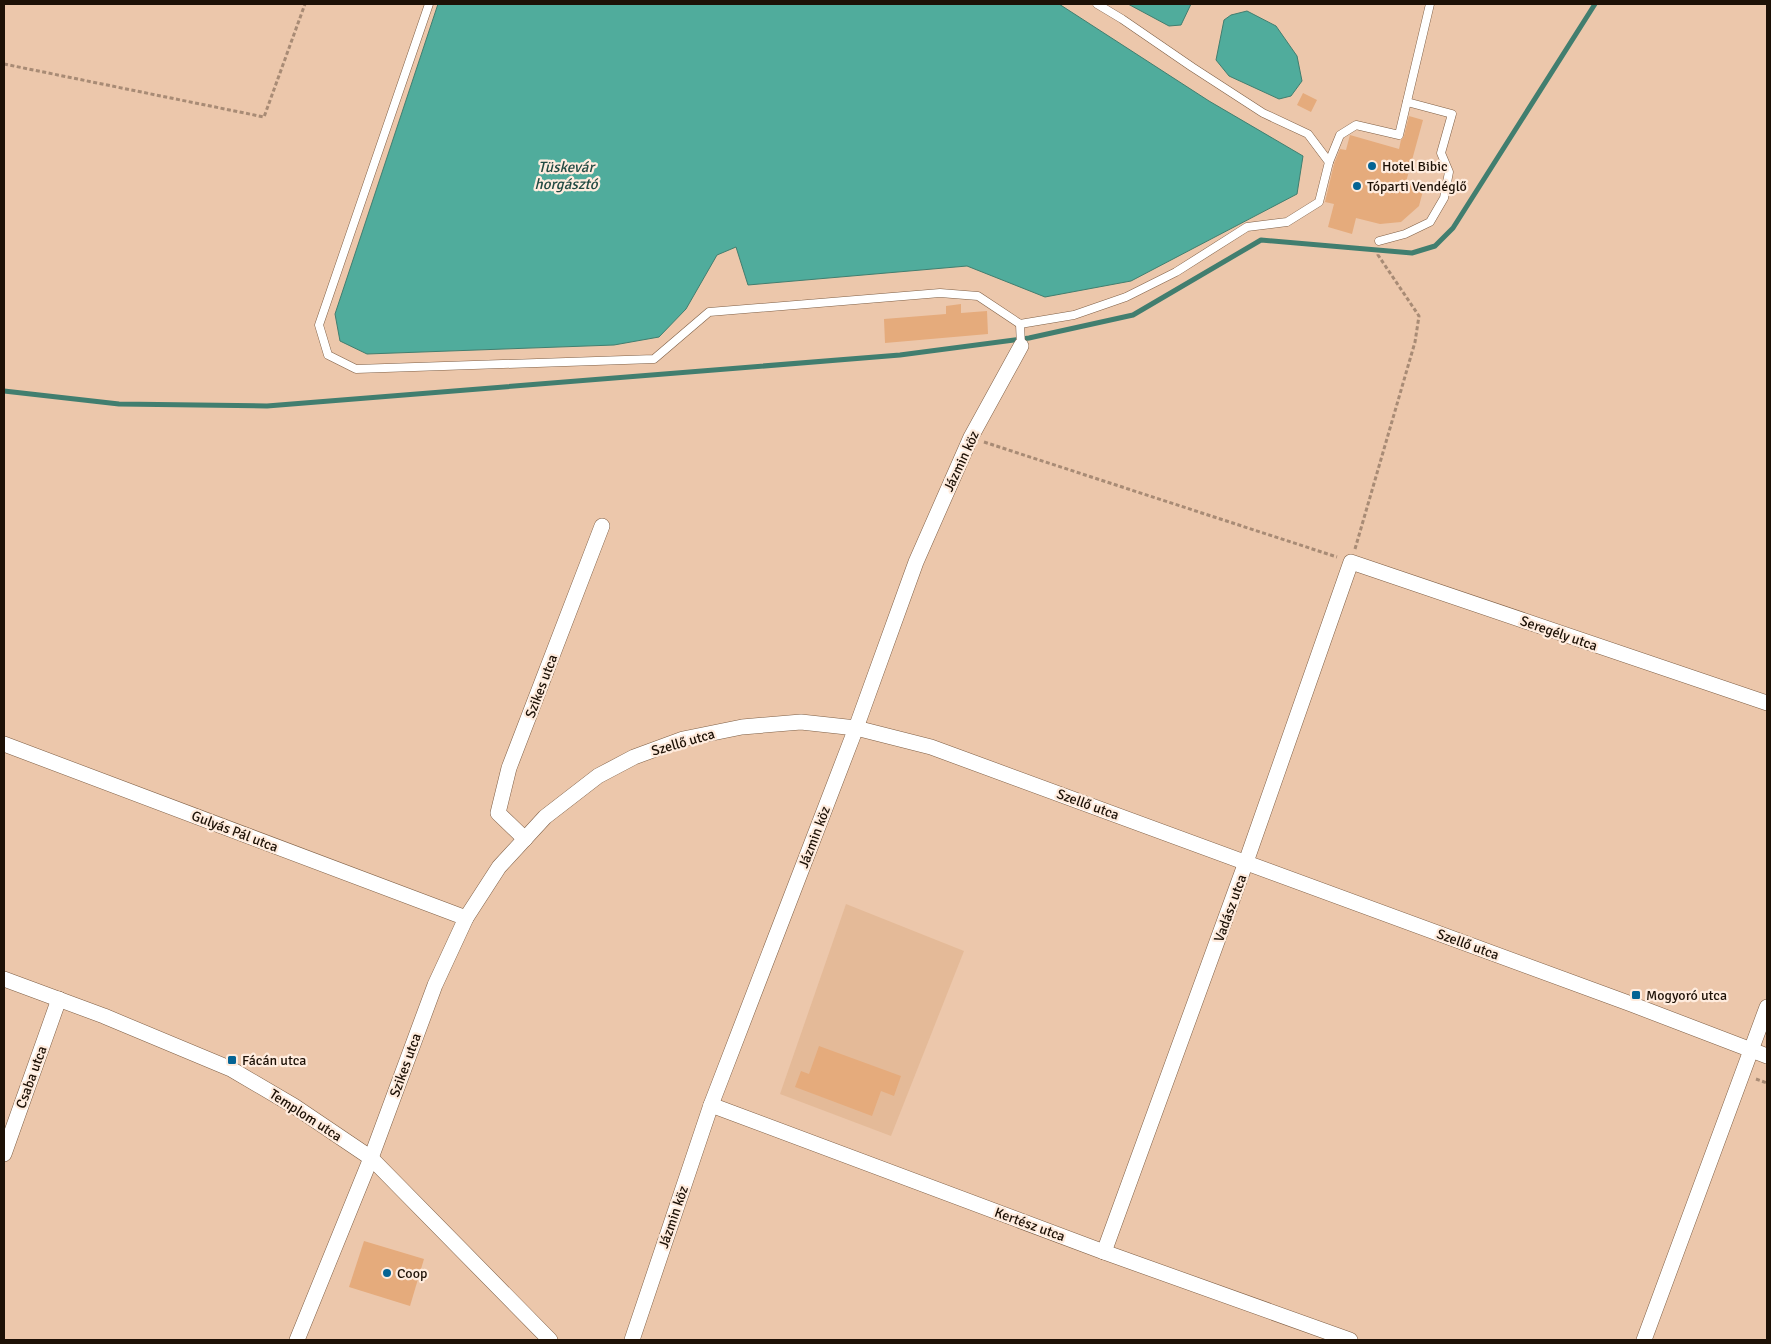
<svg xmlns="http://www.w3.org/2000/svg" width="1771" height="1344" viewBox="0 0 1771 1344" font-family="Signika,sans-serif">
<style>
.built{fill:#e4ba98}
.water{fill:#50ac9c;stroke:#417e6f}
.lines{fill:none;stroke-linecap:round;stroke-linejoin:round}
.stream{stroke:#417e6f;stroke-width:5}
.building{fill:#e5ab7c}
.lane-casing{stroke:#7f5f45;stroke-width:9}
.street-casing{stroke:#7f5f45;stroke-width:16}
.path{stroke:#a88b75;stroke-width:3;stroke-dasharray:4 2.5;stroke-linecap:butt}
.lane{stroke:#fff;stroke-width:8}
.street{stroke:#fff;stroke-width:15}
.poi-dot{fill:#056494;stroke:#ffecde;stroke-width:2}
.labels{text-anchor:middle;stroke-width:4.5;stroke-linejoin:round;paint-order:stroke}
.poi-label{font-size:14px;fill:#1d1106;stroke:#ffecde;text-anchor:start}
.street-label{font-size:14px;fill:#1d1106;stroke:#ffecde}
.water-label{font-size:15px;font-style:italic;fill:#214a43;stroke:#ffecde}
</style>
<rect width="100%" height="100%" fill="#ecc7ab"/>
<!-- built -->
<path class="built" d="M 846,904 L 964,951 L 891,1136 L 780,1094 Z"/>
<!-- water -->
<g class="water">
<path d="M 438,4 L 1059,4 L 1209,101 L 1303,156 L 1297,194 L 1131,281 L 1045,297 L 967,266 L 748,285 L 736,247 L 717,255 L 686,309 L 659,337 L 614,345 L 367,354 L 340,341 L 335,314 Z"/>
<path d="M 1128,4 L 1191,4 L 1181,25 L 1169,26 Z"/>
<path d="M 1247,11 L 1276,26 L 1297,56 L 1302,81 L 1291,96 L 1279,99 L 1229,76 L 1216,60 L 1224,20 L 1231,15 Z"/>
</g>
<g class="lines">
<!-- stream -->
<path class="stream" d="M 4,391 L 119,404 L 267,406 L 900,355 L 1029,338 L 1133,315 L 1261,240 L 1412,253 L 1435,246 L 1453,228 L 1595,4"/>
</g>
<!-- building -->
<g class="building">
<path d="M 1303,93 L 1317,100 L 1311,112 L 1297,105 Z"/>
<path d="M 1409,116 L 1423,120 L 1406,182 L 1424,187 L 1419,206 L 1401,222 L 1380,224 L 1356,218 L 1352,234 L 1328,227 L 1334,204 L 1325,202 L 1334,164 L 1340,149 L 1346,150 L 1350,135 L 1399,149 L 1401,140 L 1404,136 Z"/>
<path d="M 961,304 L 961,313 L 987,311 L 988,334 L 885,343 L 884,319 L 946,314 L 946,306 Z"/>
<path d="M 819,1046 L 901,1076 L 894,1096 L 881,1091 L 872,1116 L 795,1087 L 801,1071 L 809,1074 Z"/>
<path d="M 364,1241 L 424,1259 L 410,1306 L 349,1287 Z"/>
</g>
<g class="lines">
<defs>
<g id="lane">
<path d="M 429,4 L 319,325 L 328,355 L 356,369 L 654,359 L 709,312 L 940,293 L 978,296 L 1020,324 L 1074,315 L 1126,297 L 1176,272 L 1247,227 L 1287,222 L 1319,202 L 1329,162 L 1308,134 L 1263,113 L 1192,67 L 1122,19 L 1097,4"/>
<path d="M 1329,162 L 1340,135 L 1356,125 L 1399,135 L 1430,4"/>
<path d="M 1379,241 L 1405,234 L 1430,222 L 1444,198 L 1449,172 L 1441,153 L 1452,114 L 1407,102"/>
<path d="M 1020,324 L 1021,346"/>
</g>
<g id="street">
<path d="M 4,744 L 466,918"/>
<path d="M 525,839 L 498,813 L 509,768 L 602,526"/>
<path d="M 4,979 L 104,1016 L 231,1069 L 294,1106 L 371,1158 L 550,1340"/>
<path d="M 711,1105 L 1104,1252 L 1350,1340"/>
<path d="M 4,1154 L 59,999"/>
<path d="M 1104,1252 L 1246,862 L 1351,562 L 1767,703"/>
<path d="M 297,1340 L 371,1158 L 435,985 L 466,918 L 499,867 L 545,817 L 598,776 L 634,757 L 683,739 L 742,727 L 801,722 L 856,728 L 931,747 L 1631,1004 L 1767,1056"/>
<path d="M 632,1340 L 711,1105 L 856,728 L 916,562 L 971,437 L 1021,346"/>
<path d="M 1644,1340 L 1767,1007"/>
</g>
</defs>
<!-- lane casing -->
<use href="#lane" class="lane-casing"/>
<!-- street casing -->
<use href="#street" class="street-casing"/>
<!-- path -->
<g class="path">
<path d="M 4,64 L 264,117 L 305,4"/>
<path d="M 984,442 L 1337,557"/>
<path d="M 1355,549 L 1415,342 L 1419,316 L 1378,255 L 1378,252"/>
<path d="M 1756,1079 L 1767,1083"/>
</g>
<!-- lane -->
<use href="#lane" class="lane"/>
<!-- street -->
<use href="#street" class="street"/>
</g>
<!-- markers -->
<g class="poi-dot">
<circle cx="1372" cy="166" r="5"/>
<circle cx="1357" cy="186" r="5"/>
<rect x="1631" y="990" width="10" height="10" rx="2.5"/>
<rect x="227" y="1055" width="10" height="10" rx="2.5"/>
<circle cx="387" cy="1273" r="5"/>
</g>
<g class="labels">
<!-- poi labels -->
<g class="poi-label">
<text x="1382" y="171">Hotel Bibic</text>
<text x="1367" y="191">Tóparti Vendéglő</text>
<text x="1646" y="1000">Mogyoró utca</text>
<text x="242" y="1065">Fácán utca</text>
<text x="397" y="1278">Coop</text>
</g>
<!-- street labels -->
<g class="street-label">
<text transform="translate(961 461) rotate(-65)" y="5">Jázmin köz</text>
<text transform="translate(1559 633) rotate(19)" y="5">Seregély utca</text>
<text transform="translate(541 686) rotate(-69)" y="5">Szikes utca</text>
<text transform="translate(683 742) rotate(-16)" y="5">Szellő utca</text>
<text transform="translate(1088 804) rotate(20)" y="5">Szellő utca</text>
<text transform="translate(235 831) rotate(21)" y="5">Gulyás Pál utca</text>
<text transform="translate(814 837) rotate(-69)" y="5">Jázmin köz</text>
<text transform="translate(1230 908) rotate(-70)" y="5">Vadász utca</text>
<text transform="translate(1468 944) rotate(20)" y="5">Szellő utca</text>
<text transform="translate(405 1065) rotate(-70)" y="5">Szikes utca</text>
<text transform="translate(31 1077) rotate(-70)" y="5">Csaba utca</text>
<text transform="translate(306 1115) rotate(33)" y="5">Templom utca</text>
<text transform="translate(673 1217) rotate(-71)" y="5">Jázmin köz</text>
<text transform="translate(1030 1224) rotate(20)" y="5">Kertész utca</text>
</g>
<!-- water labels -->
<g class="water-label">
<text x="566" y="172">Tüskevár<tspan x="566" dy="17">horgásztó</tspan></text>
</g>
</g>
<!-- border -->
<rect width="1771" height="1344" fill="none" stroke="#1d1106" stroke-width="10"/>
</svg>
